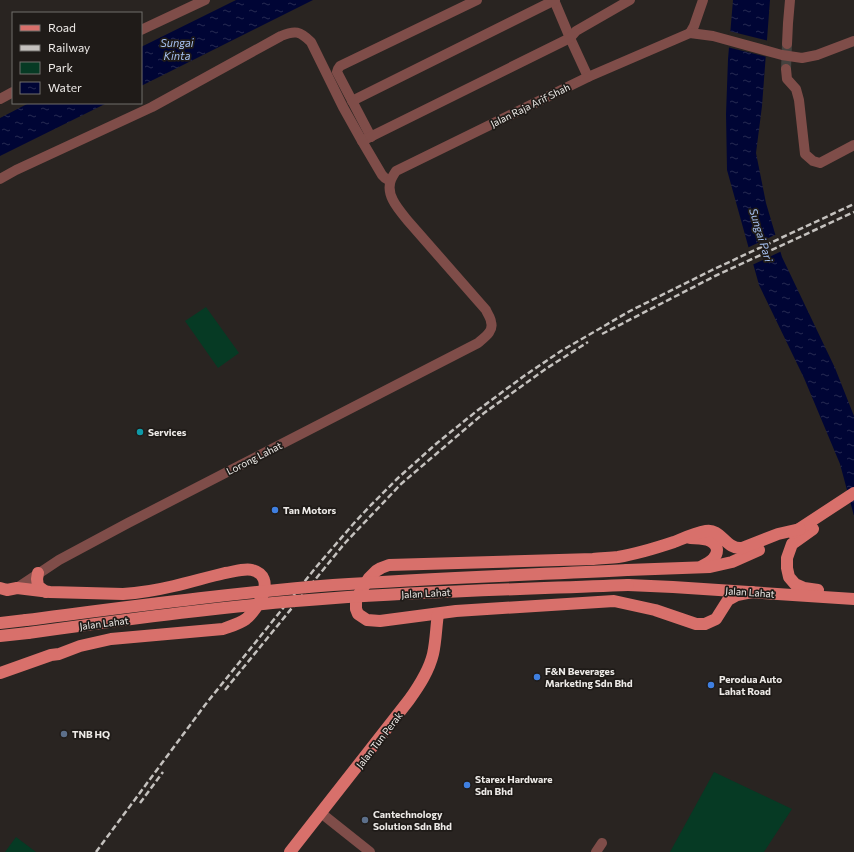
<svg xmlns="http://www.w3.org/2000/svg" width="854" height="852" viewBox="0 0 854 852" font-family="Commissioner,sans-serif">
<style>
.green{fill:#063a24}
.water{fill:url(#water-ripples)}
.pier{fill:#292421}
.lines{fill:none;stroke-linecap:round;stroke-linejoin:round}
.minor-tunnel{stroke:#46423f;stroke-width:10;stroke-dasharray:10 5;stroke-linecap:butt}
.minor{stroke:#7f4d49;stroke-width:10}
.major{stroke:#d8706b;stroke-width:12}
.rail{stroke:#c4c1be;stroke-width:2.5;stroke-dasharray:6 3;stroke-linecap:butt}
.major-bridge{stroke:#d8706b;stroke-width:12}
.culture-dot{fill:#0f9aa8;stroke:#1f1b18;stroke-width:1.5}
.shop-dot{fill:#3f7fe0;stroke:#1f1b18;stroke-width:1.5}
.service-dot{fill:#5c6f8a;stroke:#1f1b18;stroke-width:1.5}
.labels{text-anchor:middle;stroke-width:3.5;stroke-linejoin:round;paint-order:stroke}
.street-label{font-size:10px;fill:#edeae7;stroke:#1f1b18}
.poi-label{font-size:10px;font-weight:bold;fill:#edeae7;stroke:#1f1b18;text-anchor:start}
.water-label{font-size:11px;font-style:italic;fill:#a6c1f1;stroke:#1f1b18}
</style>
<defs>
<pattern id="water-ripples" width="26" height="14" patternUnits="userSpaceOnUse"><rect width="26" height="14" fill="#000535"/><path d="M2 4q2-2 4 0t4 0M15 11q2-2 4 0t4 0" fill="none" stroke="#262a52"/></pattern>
</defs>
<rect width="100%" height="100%" fill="#292421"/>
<!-- green -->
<g class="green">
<path d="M 206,307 L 239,353 L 218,368 L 185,321 Z"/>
<path d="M 714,772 L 792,809 L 764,852 L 670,852 Z"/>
<path d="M 16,837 L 36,852 L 5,852 Z"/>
</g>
<!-- water -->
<g class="water">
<path d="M 236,0 L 313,0 L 141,86 L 141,47 Z"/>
<path d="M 733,0 L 770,0 L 762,106 L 756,153 L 766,203 L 782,257 L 835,368 L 854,416 L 854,516 L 840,464 L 804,378 L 759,285 L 727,170 L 726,114 L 728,59 Z"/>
<path d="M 29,103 L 107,103 L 0,156 L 0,118 Z"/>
</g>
<!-- pier -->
<g class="pier">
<path d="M 729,31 L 769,41 L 767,57 L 727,47 Z"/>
<path d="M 777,234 L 782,251 L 752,265 L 747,248 Z"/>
</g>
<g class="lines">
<!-- minor-tunnel -->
<path class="minor-tunnel" d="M 786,69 L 787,44"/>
<!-- minor -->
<g class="minor">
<path d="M 554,0 L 570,38 L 588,77"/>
<path d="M 141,30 L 205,0"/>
<path d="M 690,33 L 694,26 L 703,0"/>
<path d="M 787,44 L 788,23 L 790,0"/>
<path d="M 786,69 L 787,79 L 796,89 L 799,100 L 805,154 L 813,161 L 820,163 L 854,145"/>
<path d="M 0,99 L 13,92"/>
<path d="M 352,101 L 555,0"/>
<path d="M 371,137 L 337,72 L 338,69 L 340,66 L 477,0"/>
<path d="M 362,141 L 570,38 L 576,31 L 630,0"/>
<path d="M 0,179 L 16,170 L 152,107 L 281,36 C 295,30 300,31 311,42 L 343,107 L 362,141 L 382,175 L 385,178 L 390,181"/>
<path d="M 17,588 L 59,560 L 128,523 L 478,343 C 485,337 494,331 491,322 C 491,318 487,313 486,310 L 408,221 C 399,210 385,195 391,180 C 392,177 394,174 396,171 L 588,77 L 690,33 L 713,36 L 782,55 L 802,58 L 817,55 L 854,41"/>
<path d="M 321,813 L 370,852"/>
<path d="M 596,852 L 602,843"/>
</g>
<!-- major -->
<g class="major">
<path d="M 813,529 L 792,544 L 787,558 L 787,568 L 789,577 L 795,584 L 804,588 L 818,590"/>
<path d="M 793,533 L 854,493"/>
<path d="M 690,538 C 699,538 716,538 717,550 C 717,554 716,556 713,559 C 710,562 706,564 702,566"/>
<path d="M 627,570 L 710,567 L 732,562 L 759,550"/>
<path d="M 38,573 L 37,579 L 38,586 L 46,592"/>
<path d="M 628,585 L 673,587 L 854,599"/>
<path d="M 0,588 L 7,590 L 17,588 L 50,592 L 123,594 C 140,593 157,590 174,586 C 191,582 208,577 225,573 C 233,572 244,568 252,570 C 278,577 258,609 246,619 C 239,624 231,626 223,629 L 111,639 L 80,646 L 59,654 L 51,655 L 0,673"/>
<path d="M 752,592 L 737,595 L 728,600 L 716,619 L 705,624 L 696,624 L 655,610 L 614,601 L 456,611 L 380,621 L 367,620 L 358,614 L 356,609 L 356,599 L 369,578 L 376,571 L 381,568 L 389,565 L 593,559 C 601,558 610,558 618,557 C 636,554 656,548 674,542 C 684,538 695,533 706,531 C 721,528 726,550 742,548 L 778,534 L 800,529"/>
<path d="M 0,623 L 26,620"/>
<path d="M 0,636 L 28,633"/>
<path d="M 290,852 L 409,700 C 419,686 429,671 433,654 C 436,641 436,627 438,614"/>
</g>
<!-- rail -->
<g class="rail">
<path d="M 602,334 L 715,276 L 854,212"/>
<path d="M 225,690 L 345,543 L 401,484 L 484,413 L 547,368 L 588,342"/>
<path d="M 140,803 L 163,772"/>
<path d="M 96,852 L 205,705 L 317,566 L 355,522 L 371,505 L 398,478 L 437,443 L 478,410 L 524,376 L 561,351 L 630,311 L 712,270 L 854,204"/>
</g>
<!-- major-bridge -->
<g class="major-bridge">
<path d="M 26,620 C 128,607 231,593 333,585 C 431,578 529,575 627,570"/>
<path d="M 28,633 C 130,619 232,605 335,598 C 432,591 530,589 628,585"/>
</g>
</g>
<!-- markers -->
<circle class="culture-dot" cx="140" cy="432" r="4"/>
<g class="shop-dot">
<circle cx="275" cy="510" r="4"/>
<circle cx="537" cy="677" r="4"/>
<circle cx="711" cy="685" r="4"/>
<circle cx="467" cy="785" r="4"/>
</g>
<g class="service-dot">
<circle cx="64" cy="734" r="4"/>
<circle cx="365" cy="820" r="4"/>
</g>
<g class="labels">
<!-- street labels -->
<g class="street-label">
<text transform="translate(530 105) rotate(-26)" y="4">Jalan Raja Arif Shah</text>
<text transform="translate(254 458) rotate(-27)" y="4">Lorong Lahat</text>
<text transform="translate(750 592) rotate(4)" y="4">Jalan Lahat</text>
<text transform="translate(426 593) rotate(-3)" y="4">Jalan Lahat</text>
<text transform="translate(104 623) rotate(-7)" y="4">Jalan Lahat</text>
<text transform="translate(379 740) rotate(-52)" y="4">Jalan Tun Perak</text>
</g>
<!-- poi labels -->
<g class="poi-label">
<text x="148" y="436">Services</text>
<text x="283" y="514">Tan Motors</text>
<text x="545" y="675">F&amp;N Beverages<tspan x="545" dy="12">Marketing Sdn Bhd</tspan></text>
<text x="719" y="683">Perodua Auto<tspan x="719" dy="12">Lahat Road</tspan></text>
<text x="72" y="738">TNB HQ</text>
<text x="475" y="783">Starex Hardware<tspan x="475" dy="12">Sdn Bhd</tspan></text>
<text x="373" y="818">Cantechnology<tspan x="373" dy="12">Solution Sdn Bhd</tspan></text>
</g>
<!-- water labels -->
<g class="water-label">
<text x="177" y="47">Sungai<tspan x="177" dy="13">Kinta</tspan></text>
<text transform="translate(761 235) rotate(73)" y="4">Sungai Pari</text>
</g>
</g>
<!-- legend -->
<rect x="12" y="12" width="130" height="92" fill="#1f1b18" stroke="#716e6b"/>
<rect x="20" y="25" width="20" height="6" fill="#d8706b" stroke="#716e6b"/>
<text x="48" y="32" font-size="12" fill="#edeae7">Road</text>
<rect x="20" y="45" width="20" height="6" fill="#c4c1be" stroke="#716e6b"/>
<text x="48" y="52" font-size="12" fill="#edeae7">Railway</text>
<rect x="20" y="62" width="20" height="12" fill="#063a24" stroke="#716e6b"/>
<text x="48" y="72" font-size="12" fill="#edeae7">Park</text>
<rect x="20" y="82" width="20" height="12" fill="url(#water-ripples)" stroke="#716e6b"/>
<text x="48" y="92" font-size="12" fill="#edeae7">Water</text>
</svg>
